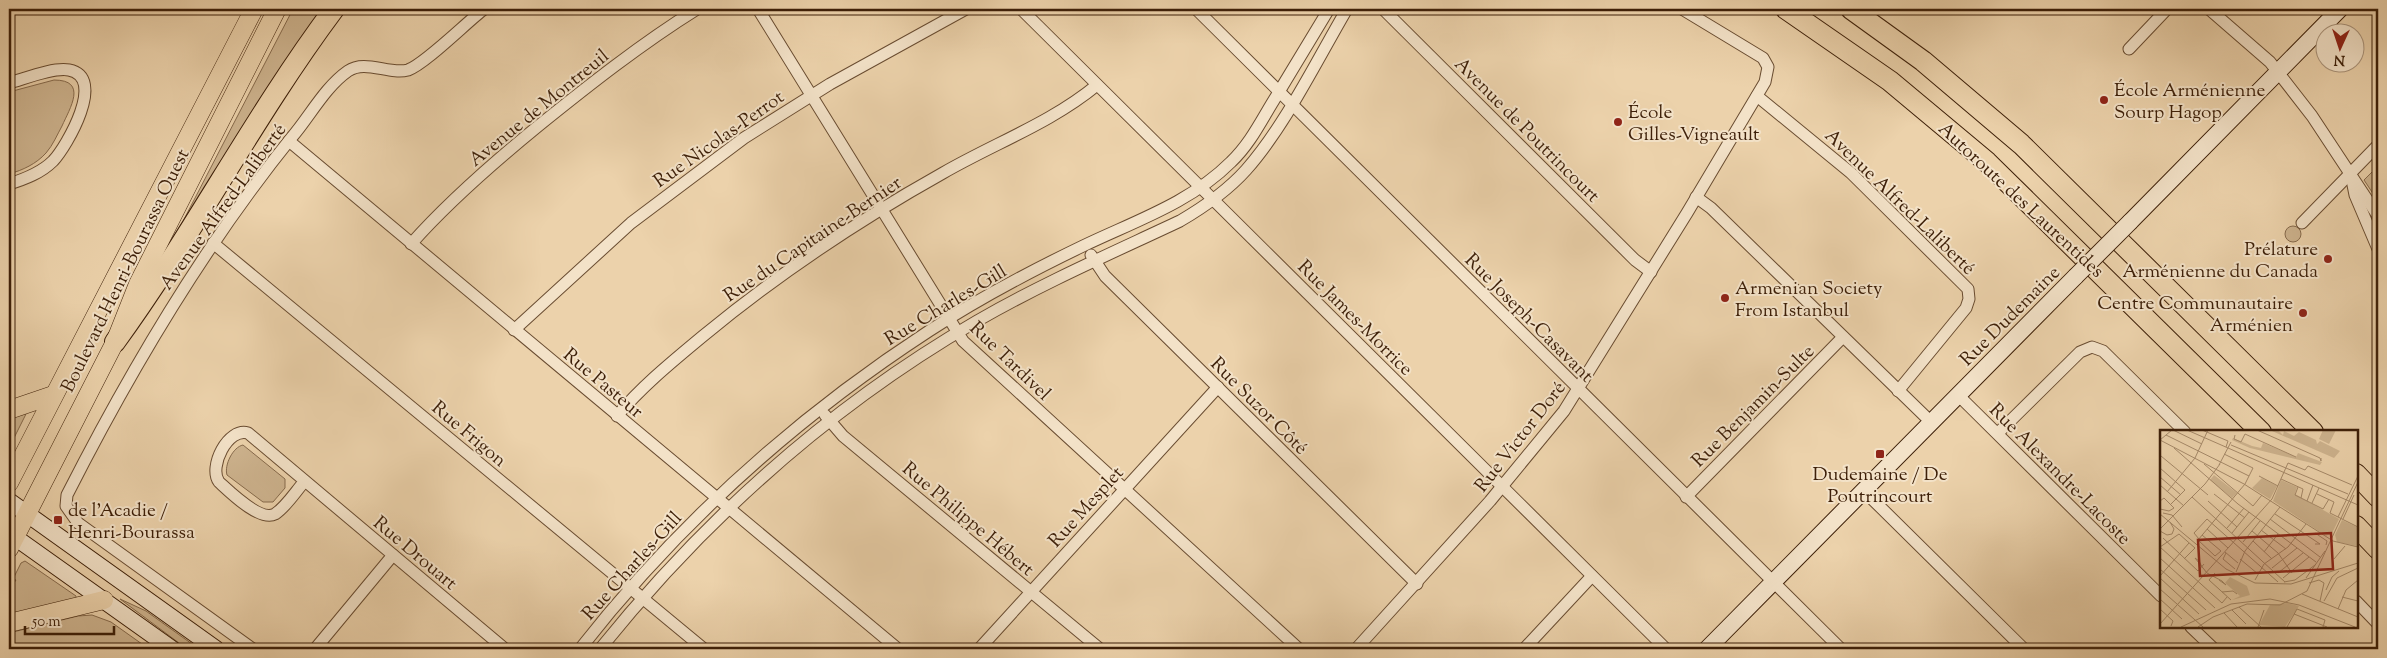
<svg xmlns="http://www.w3.org/2000/svg" width="2387" height="658" viewBox="0 0 2387 658" font-family="'Sorts Mill Goudy',serif">
<style>
.green{fill:#ceb48f;stroke:#866a4c}
.lines{fill:none;stroke-linecap:round;stroke-linejoin:round}
.street-casing{stroke:#694c31;stroke-width:13}
.secondary-casing{stroke:#3d1f08;stroke-width:18}
.primary-casing{stroke:#3d1f08;stroke-width:19}
.highway-casing{stroke:#3d1f08;stroke-width:22}
.street{stroke:#f3e2c8;stroke-width:11}
.secondary{stroke:#f3e2c8;stroke-width:16}
.primary{stroke:#ecd2ab;stroke-width:18}
.highway{stroke:#ecd2ab;stroke-width:20}
.secondary-bridge-casing{stroke:#3d1f08;stroke-width:18;stroke-linecap:butt}
.secondary-bridge{stroke:#f3e2c8;stroke-width:16}
.poi-dot{fill:#8f2418;stroke:#f3e2c8;stroke-width:2}
.labels{text-anchor:middle;stroke-width:4;stroke-linejoin:round;paint-order:stroke}
.poi-label{font-size:19px;fill:#3d1f08;stroke:#f3e2c8;text-anchor:start}
.street-label{font-size:19px;fill:#3d1f08;stroke:#f3e2c8}
.inset-road{fill:none;stroke:#a68a6a;stroke-width:1}
.view{fill:#8f2418;fill-opacity:0.15;stroke:#8f2418;stroke-width:2.5}
.inset-edge{fill:none;stroke:#3d1f08;stroke-width:2.5}
</style>
<rect width="100%" height="100%" fill="#ecd2ab"/>
<filter id="stains"><feTurbulence type="fractalNoise" baseFrequency=".004" numOctaves="4"/><feColorMatrix values="0 0 0 0 .2 0 0 0 0 .09 0 0 0 0 .02 0 0 0 .5 -.17"/></filter>
<radialGradient id="worn" r=".72"><stop offset=".6" stop-color="#630" stop-opacity="0"/><stop offset="1" stop-color="#630" stop-opacity=".3"/></radialGradient>
<!-- green -->
<g class="green">
<path d="M 293,9 L 330,9 L 166,254 Z"/>
<path d="M 54,80 C 88,80 70,108 62,126 C 57,135 53,145 46,153 C 36,164 23,170 9,174 L 9,92 Z"/>
<path d="M 2378,166 L 2378,201 L 2364,180 Z"/>
<circle cx="2293" cy="234" r="8"/>
<path d="M 27,412 L 9,448 L 9,417 Z"/>
<path d="M 243,445 L 285,479 L 285,488 L 273,502 L 263,502 L 227,475 C 224,465 233,447 243,445 Z"/>
<path d="M 25,561 L 76,596 L 76,599 L 9,616 L 9,590 L 16,580 L 13,579 L 21,563 Z"/>
<path d="M 120,599 L 146,611 L 199,649 L 187,649 Z"/>
<path d="M 92,615 L 111,622 L 149,649 L 9,649 L 9,633 L 78,616 Z"/>
</g>
<g class="lines">
<defs>
<g id="street">
<path d="M 758,9 L 963,341 L 1299,649"/>
<path d="M 1021,9 L 1666,649"/>
<path d="M 1196,9 L 1841,649"/>
<path d="M 1383,9 L 1635,260 L 1651,272"/>
<path d="M 2209,9 L 2270,62 L 2312,116 L 2378,216"/>
<path d="M 2129,49 L 2167,9"/>
<path d="M 9,83 C 24,79 53,67 69,70 C 107,77 67,146 53,161 C 41,173 25,179 9,184"/>
<path d="M 1757,96 L 1851,173 L 1968,289 L 1969,299 L 1966,308 L 1898,391"/>
<path d="M 289,141 L 898,649"/>
<path d="M 2352,180 L 2355,195 L 2378,249"/>
<path d="M 1696,197 L 1711,208 L 1931,422"/>
<path d="M 2302,223 L 2378,145"/>
<path d="M 213,243 L 704,649"/>
<path d="M 411,244 C 449,201 493,163 537,127 C 589,85 641,44 697,9"/>
<path d="M 1091,255 L 1105,276 L 1417,584"/>
<path d="M 514,330 L 631,223 L 744,138 L 830,84 L 966,9"/>
<path d="M 1958,395 L 2161,596"/>
<path d="M 825,415 L 843,436 L 1100,649"/>
<path d="M 617,416 C 642,386 673,361 703,336 C 778,274 859,220 943,173 C 995,143 1051,123 1097,85"/>
<path d="M 1998,433 L 2080,352 L 2092,347 L 2103,351 L 2185,432"/>
<path d="M 304,482 C 296,491 286,507 275,514 C 260,522 230,492 219,482 C 208,467 228,427 248,433 L 505,649"/>
<path d="M 1864,491 L 2024,649"/>
<path d="M 1686,497 L 1843,337"/>
<path d="M 2356,601 L 2378,624"/>
<path d="M 2191,627 L 2214,649"/>
<path d="M 253,649 L 78,523 L 66,506 L 67,495 C 131,369 203,247 292,137 C 310,116 325,87 348,71 C 365,59 389,75 408,70 C 425,64 467,22 484,9"/>
<path d="M 315,649 L 393,555"/>
<path d="M 580,649 C 677,525 797,417 929,331 C 978,299 1031,271 1083,246 C 1135,221 1190,203 1231,162 C 1250,144 1261,121 1274,100 C 1293,69 1311,39 1329,9"/>
<path d="M 600,649 C 705,519 832,405 977,321 C 1043,283 1112,253 1180,221 C 1204,207 1228,190 1246,170 C 1285,126 1317,60 1347,9"/>
<path d="M 979,649 L 1218,387"/>
<path d="M 1356,649 L 1490,501 L 1564,411 L 1687,213 L 1765,82 L 1768,67 L 1763,58 L 1682,9"/>
<path d="M 1524,649 L 1592,576"/>
</g>
<g id="secondary">
<path d="M 2130,222 L 2340,9"/>
<path d="M 9,501 L 216,649"/>
<path d="M 9,533 L 172,649"/>
<path d="M 1707,649 L 2076,276"/>
</g>
<g id="primary">
<path d="M 9,410 L 53,395"/>
<path d="M 9,483 L 254,9"/>
<path d="M 9,549 L 115,342 L 138,284 L 277,9"/>
<path d="M 9,623 L 104,600"/>
</g>
<g id="highway">
<path d="M 1786,9 L 1890,81 L 1987,162 L 2261,432"/>
<path d="M 1851,9 L 1923,61 L 2021,144 L 2313,432"/>
<path d="M 115,342 C 193,235 254,116 334,9"/>
<path d="M 2356,474 L 2378,497"/>
<path d="M 2356,526 L 2378,549"/>
</g>
</defs>
<!-- street casing -->
<use href="#street" class="street-casing"/>
<!-- secondary casing -->
<use href="#secondary" class="secondary-casing"/>
<!-- primary casing -->
<use href="#primary" class="primary-casing"/>
<!-- highway casing -->
<use href="#highway" class="highway-casing"/>
<!-- street -->
<use href="#street" class="street"/>
<!-- secondary -->
<use href="#secondary" class="secondary"/>
<!-- primary -->
<use href="#primary" class="primary"/>
<!-- highway -->
<use href="#highway" class="highway"/>
<defs>
<path id="secondary-bridge" d="M 2076,276 L 2130,222"/>
</defs>
<!-- secondary-bridge casing -->
<use href="#secondary-bridge" class="secondary-bridge-casing"/>
<!-- secondary-bridge -->
<use href="#secondary-bridge" class="secondary-bridge"/>
</g>
<!-- markers -->
<g class="poi-dot">
<circle cx="2104" cy="100" r="5"/>
<circle cx="1618" cy="122" r="5"/>
<circle cx="2328" cy="259" r="5"/>
<circle cx="1725" cy="298" r="5"/>
<circle cx="2303" cy="313" r="5"/>
<rect x="1875" y="449" width="10" height="10" rx="2.5"/>
<rect x="53" y="515" width="10" height="10" rx="2.5"/>
</g>
<g class="labels">
<!-- poi labels -->
<g class="poi-label">
<text x="2114" y="96">École Arménienne<tspan x="2114" dy="22">Sourp Hagop</tspan></text>
<text x="1628" y="118">École<tspan x="1628" dy="22">Gilles-Vigneault</tspan></text>
<text x="2318" y="255" text-anchor="end">Prélature<tspan x="2318" dy="22">Arménienne du Canada</tspan></text>
<text x="1735" y="294">Armenian Society<tspan x="1735" dy="22">From Istanbul</tspan></text>
<text x="2293" y="309" text-anchor="end">Centre Communautaire<tspan x="2293" dy="22">Arménien</tspan></text>
<text x="1880" y="480" text-anchor="middle">Dudemaine / De<tspan x="1880" dy="22">Poutrincourt</tspan></text>
<text x="68" y="516">de l'Acadie /<tspan x="68" dy="22">Henri-Bourassa</tspan></text>
</g>
<!-- street labels -->
<g class="street-label">
<text transform="translate(538 107) rotate(-39)" y="7">Avenue de Montreuil</text>
<text transform="translate(1528 129) rotate(45)" y="7">Avenue de Poutrincourt</text>
<text transform="translate(718 138) rotate(-35)" y="7">Rue Nicolas-Perrot</text>
<text transform="translate(2022 199) rotate(43)" y="7">Autoroute des Laurentides</text>
<text transform="translate(1901 201) rotate(44)" y="7">Avenue Alfred-Laliberté</text>
<text transform="translate(222 206) rotate(-54)" y="7">Avenue Alfred-Laliberté</text>
<text transform="translate(812 238) rotate(-34)" y="7">Rue du Capitaine-Bernier</text>
<text transform="translate(124 270) rotate(-64)" y="7">Boulevard Henri-Bourassa Ouest</text>
<text transform="translate(945 304) rotate(-31)" y="7">Rue Charles-Gill</text>
<text transform="translate(2009 315) rotate(-45)" y="7">Rue Dudemaine</text>
<text transform="translate(1356 317) rotate(45)" y="7">Rue James-Morrice</text>
<text transform="translate(1530 317) rotate(45)" y="7">Rue Joseph-Casavant</text>
<text transform="translate(1011 360) rotate(44)" y="7">Rue Tardivel</text>
<text transform="translate(604 382) rotate(40)" y="7">Rue Pasteur</text>
<text transform="translate(1260 405) rotate(45)" y="7">Rue Suzor Côté</text>
<text transform="translate(1752 405) rotate(-45)" y="7">Rue Benjamin-Sulte</text>
<text transform="translate(470 433) rotate(40)" y="7">Rue Frigon</text>
<text transform="translate(1519 436) rotate(-52)" y="7">Rue Victor Doré</text>
<text transform="translate(2061 473) rotate(45)" y="7">Rue Alexandre-Lacoste</text>
<text transform="translate(1085 506) rotate(-48)" y="7">Rue Mesplet</text>
<text transform="translate(969 518) rotate(40)" y="7">Rue Philippe Hébert</text>
<text transform="translate(416 552) rotate(40)" y="7">Rue Drouart</text>
<text transform="translate(631 565) rotate(-48)" y="7">Rue Charles-Gill</text>
</g>
</g>
<!-- overview -->
<g transform="translate(2160 430)">
<rect width="198" height="198" fill="#ecd2ab"/>
<path d="M 118,0 L 123,5 L 124,1 L 134,6 L 139,2 L 156,10 L 157,14 L 160,11 L 180,21 L 174,28 L 112,1 ZM 163,0 L 176,0 L 169,14 L 159,9 ZM 73,8 L 92,16 L 101,18 L 103,13 L 136,27 L 138,23 L 162,32 L 160,35 L 90,18 L 72,10 ZM 54,45 L 77,63 L 72,68 L 50,50 ZM 102,48 L 117,56 L 110,69 L 92,58 ZM 121,50 L 137,57 L 135,64 L 179,89 L 172,103 L 166,106 L 113,71 ZM 182,90 L 197,97 L 197,116 L 177,112 L 175,105 ZM 70,147 L 87,156 L 90,165 L 72,170 L 80,166 L 65,153 ZM 127,173 L 139,176 L 125,197 L 99,195 L 110,175 Z" fill="#ceb48f"/>
<path class="inset-road" d="M 13,0 L 42,14M 27,0 L 198,75M 42,0 L 68,11 L 66,17M 97,0 L 160,28 L 161,31 L 161,28M 6,5 L 89,46M 75,5 L 74,9 L 81,12 L 85,4 L 136,27M 0,10 L 12,0M 0,10 L 84,54 L 173,111 L 198,117M 71,15 L 188,64M 14,18 L 78,74 L 156,132M 1,26 L 48,65M 44,34 L 93,76 L 102,65M 59,35 L 71,12M 0,38 L 25,60 L 11,74M 145,40 L 148,36 L 192,55M 99,46 L 118,56M 0,47 L 21,65M 121,49 L 143,59 L 141,68M 0,55 L 24,76M 138,57 L 135,65 L 163,79 L 169,69M 7,62 L 35,28 L 48,0M 54,64 L 85,88M 157,64 L 174,72 L 170,83 L 198,97M 32,67 L 125,152M 0,71 L 4,68 L 14,78 L 9,81 L 0,79M 48,71 L 77,97M 147,71 L 153,55M 152,73 L 159,58M 3,83 L 12,85 L 22,97M 0,84 L 66,139 L 95,153 L 131,154 L 198,133M 115,84 L 160,114 L 155,114M 178,87 L 198,46M 110,89 L 160,127M 183,89 L 194,65M 67,98 L 84,78M 0,99 L 45,54 L 60,34M 47,99 L 68,118M 101,100 L 126,119M 0,101 L 7,105 L 12,104 L 14,99 L 10,92M 92,101 L 118,123 L 132,143M 72,103 L 89,82M 155,103 L 167,111 L 166,115M 42,105 L 61,121M 3,108 L 38,141 L 44,134M 39,109 L 34,103 L 47,89 L 118,152M 93,111 L 112,129M 83,112 L 100,91M 0,117 L 62,173 L 67,167M 0,117 L 19,104 L 35,118 L 24,129M 61,121 L 55,126 L 38,110 L 85,54 L 93,38 L 64,24M 65,122 L 78,133M 104,122 L 118,104M 66,123 L 63,129 L 75,139M 0,128 L 55,178M 80,129 L 98,144M 174,129 L 185,116M 42,137 L 39,131 L 35,128 L 47,143 L 62,151 L 66,155 L 59,150M 112,138 L 137,118M 0,139 L 46,180M 76,142 L 85,121 L 120,77M 55,143 L 49,150 L 71,170M 118,143 L 143,123M 0,146 L 29,113M 0,148 L 39,184M 123,148 L 149,127M 146,148 L 165,121M 95,150 L 104,134 L 128,117 L 146,94M 124,152 L 135,150 L 155,135M 149,153 L 159,150 L 164,153 L 160,171M 0,159 L 43,197M 166,160 L 172,147 L 179,141M 62,162 L 73,161 L 77,164M 142,164 L 198,187M 182,167 L 198,171M 0,169 L 22,189M 164,171 L 177,148 L 198,138M 79,177 L 101,197M 0,179 L 13,191 L 11,196M 178,179 L 186,160 L 198,150M 72,180 L 86,194M 64,183 L 77,197M 134,184 L 167,197M 0,194 L 112,69 L 128,33 L 145,40M 21,197 L 71,174 L 110,169 L 139,175 L 195,197M 38,197 L 53,187 L 87,174 L 120,175 L 147,161 L 198,52M 98,197 L 104,180M 127,197 L 137,179 L 165,190 L 163,197"/>
<path class="view" d="M 171,103 L 173,139 L 40,146 L 38,110 Z"/>
<rect width="198" height="198" class="inset-edge"/>
</g>
<!-- margin -->
<rect width="2387" height="658" fill="none" stroke="#ecd2ab" stroke-width="30"/>
<rect x="10" y="10" width="2367" height="638" fill="none" stroke="#3d1f08" stroke-width="2.5"/>
<rect x="15" y="15" width="2357" height="628" fill="none" stroke="#3d1f08"/>
<!-- north arrow -->
<g transform="translate(2340 48) rotate(183)"><circle r="24" fill="#f3e2c8" stroke="#aa947b"/>
<path d="M0-4L9 19L0 12L-9 19Z" fill="#8f2418"/>
<text y="-8" font-size="14" font-weight="bold" text-anchor="middle" fill="#3d1f08">N</text>
</g>
<!-- scale -->
<path d="M25 626v8h89v-8" fill="none" stroke="#3d1f08" stroke-width="2.5"/>
<text x="32" y="626" font-size="15" fill="#3d1f08" stroke="#f3e2c8" stroke-width="4" paint-order="stroke">50 m</text>
<rect width="100%" height="100%" filter="url(#stains)"/>
<rect width="100%" height="100%" fill="url(#worn)"/>
</svg>
